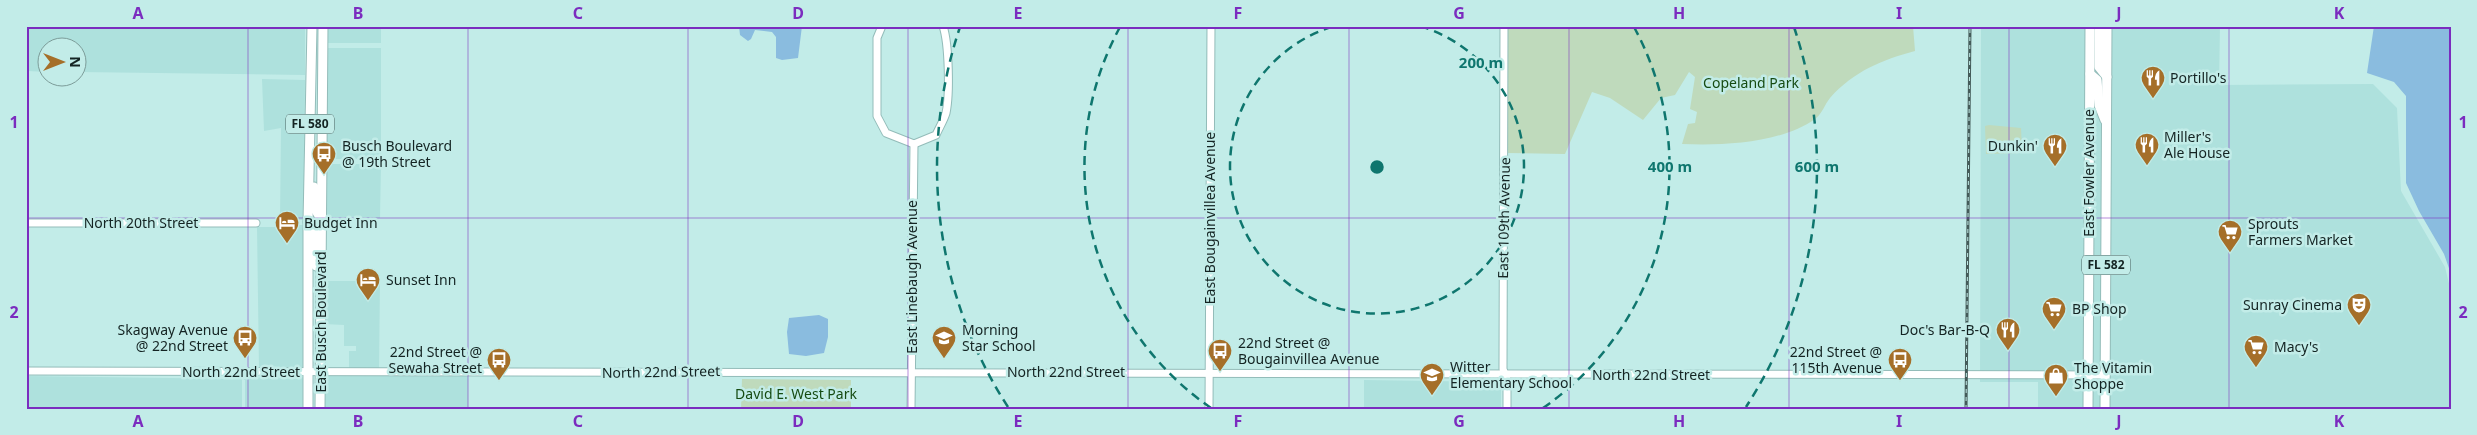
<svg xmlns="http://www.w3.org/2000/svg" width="2477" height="435" viewBox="0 0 2477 435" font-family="'Noto Sans',sans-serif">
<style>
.built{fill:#aee1dd}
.green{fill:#bfdabc}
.water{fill:#8abcdf}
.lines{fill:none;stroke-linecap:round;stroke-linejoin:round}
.minor-casing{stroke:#93bcb9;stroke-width:9}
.major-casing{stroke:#93bcb9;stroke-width:11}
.minor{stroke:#fff;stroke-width:7}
.major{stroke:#fff;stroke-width:9}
.rail-casing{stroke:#445b59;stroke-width:3}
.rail{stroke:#c2ece8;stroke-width:1;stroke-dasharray:4;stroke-linecap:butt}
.grid{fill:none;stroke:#7b2cbf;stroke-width:1;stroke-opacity:0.55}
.ring{fill:none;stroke:#0f766e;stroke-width:2.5;stroke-dasharray:9 6}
.labels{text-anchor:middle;stroke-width:5;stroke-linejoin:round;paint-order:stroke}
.shield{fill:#c2ece8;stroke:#48605e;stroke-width:1}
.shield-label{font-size:12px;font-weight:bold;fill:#142423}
.poi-label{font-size:14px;fill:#142423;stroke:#c2ece8;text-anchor:start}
.park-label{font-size:14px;fill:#164b12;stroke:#c2ece8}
.street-label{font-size:14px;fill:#142423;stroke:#c2ece8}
.centre{fill:#0f766e;stroke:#c2ece8;stroke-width:2.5}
.ring-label{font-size:15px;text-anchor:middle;font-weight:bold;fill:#0f766e;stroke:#c2ece8;stroke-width:5;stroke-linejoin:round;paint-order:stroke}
.neatline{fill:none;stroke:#7b2cbf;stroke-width:2}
.grid-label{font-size:16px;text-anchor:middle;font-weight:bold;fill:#7b2cbf}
</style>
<rect width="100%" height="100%" fill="#c2ece8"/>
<!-- built -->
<g class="built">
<path d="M 27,26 L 305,26 L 305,75 L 78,72 L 78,48 L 48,48 L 47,72 L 28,71 Z"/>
<rect x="326" y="26" width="55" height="17"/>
<path d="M 1981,26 L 2220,26 L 2219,85 L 2373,84 L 2397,108 L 2401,191 L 2445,267 L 2451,292 L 2451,409 L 2038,409 L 2038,382 L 1980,382 Z"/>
<path d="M 325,48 L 381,48 L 381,159 L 324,159 Z"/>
<path d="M 262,79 L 305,80 L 304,220 L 280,220 L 281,128 L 264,131 Z"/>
<path d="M 324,164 L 381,164 L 380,218 L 324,217 Z"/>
<path d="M 280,225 L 304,225 L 303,369 L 259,369 L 257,227 L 280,227 Z"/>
<path d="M 324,281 L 380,281 L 379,370 L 349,369 L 349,351 L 356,351 L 356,346 L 344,346 L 344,325 L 324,324 Z"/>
<path d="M 244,374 L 303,374 L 303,409 L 245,409 L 245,380 L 241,377 Z"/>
<path d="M 324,374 L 468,376 L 468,409 L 324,409 Z"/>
<path d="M 26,376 L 242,379 L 242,409 L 26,409 Z"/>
<path d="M 1364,380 L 1501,382 L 1501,409 L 1364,409 Z"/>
</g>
<!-- green -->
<g class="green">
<path d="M 1507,26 L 1913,26 L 1915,51 C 1882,60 1854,71 1830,98 C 1825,104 1822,114 1815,119 C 1781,143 1723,146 1682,144 L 1688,124 L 1695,123 L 1697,112 L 1690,109 L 1695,77 L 1689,72 L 1675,95 L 1661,98 L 1643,120 L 1610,98 L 1592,92 L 1565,154 L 1506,153 Z"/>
<path d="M 1989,125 L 2021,128 L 2022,150 L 2020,153 L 1986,154 L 1985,126 Z"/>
<path d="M 742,379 L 851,380 L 851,409 L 741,409 Z"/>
</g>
<!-- water -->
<g class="water">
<path d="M 739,26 L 802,26 L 798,58 L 782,60 L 776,58 L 776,37 L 772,32 L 755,30 L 751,39 L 748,41 L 740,35 Z"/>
<path d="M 2374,26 L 2451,28 L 2451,274 L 2444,254 L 2419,211 L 2406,183 L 2406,96 L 2394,82 L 2367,73 Z"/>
<path d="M 819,315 L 828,319 L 828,337 L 824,353 L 806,356 L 789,354 L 787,332 L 789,318 Z"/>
</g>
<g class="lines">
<defs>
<g id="minor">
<path d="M 882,26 L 877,38 L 877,116 L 886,133 L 914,144"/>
<path d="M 1504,26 L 1503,369 L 1507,380 L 1507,409"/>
<path d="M 914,144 L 936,135 C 939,128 944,120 946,113 C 950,94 949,44 943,26"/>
<path d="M 26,223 L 256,223"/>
<path d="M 26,371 L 2106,375"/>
<path d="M 911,409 L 914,144"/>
<path d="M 1209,409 L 1211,26"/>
</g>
<g id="major">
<path d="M 2099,26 L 2099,67 L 2107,77"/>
<path d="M 2090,74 L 2097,80 L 2099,105 L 2105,120"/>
<path d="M 314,187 L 315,209 L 321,219"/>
<path d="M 308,222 C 320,232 313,252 316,266"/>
<path d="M 308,409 L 308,222 L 312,26"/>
<path d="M 320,409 L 323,26"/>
<path d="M 2088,409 L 2090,26"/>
<path d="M 2105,409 L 2107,26"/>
</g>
</defs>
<!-- minor casing -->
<use href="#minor" class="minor-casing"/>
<!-- major casing -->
<use href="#major" class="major-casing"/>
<!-- minor -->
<use href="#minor" class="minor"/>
<!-- major -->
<use href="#major" class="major"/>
<defs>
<path id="rail" d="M 1966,409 L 1970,26"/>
</defs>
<!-- rail casing -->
<use href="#rail" class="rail-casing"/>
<!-- rail -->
<use href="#rail" class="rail"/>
</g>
<!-- grid -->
<path class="grid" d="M 248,26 L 248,409M 468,26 L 468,409M 688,26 L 688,409M 908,26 L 908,409M 1128,26 L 1128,409M 1349,26 L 1349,409M 1569,26 L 1569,409M 1789,26 L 1789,409M 2009,26 L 2009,409M 2229,26 L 2229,409M 26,218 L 2451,218"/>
<!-- distance rings -->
<g class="ring">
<path d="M1420 26A147 147 0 1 1 1334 26"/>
<path d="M1211 408A293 293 0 0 1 1120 27M1634 27A293 293 0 0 1 1543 408"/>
<path d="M1008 407A440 440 0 0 1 960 27M1794 27A440 440 0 0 1 1746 407"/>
</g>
<!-- icons -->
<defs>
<symbol id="restaurant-pin" viewBox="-11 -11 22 30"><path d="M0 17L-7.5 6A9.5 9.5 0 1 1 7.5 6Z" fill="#a56f29" stroke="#c2ece8"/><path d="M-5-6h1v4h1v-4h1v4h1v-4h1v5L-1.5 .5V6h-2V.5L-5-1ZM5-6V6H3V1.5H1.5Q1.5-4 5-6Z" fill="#fff"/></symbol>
<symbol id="bus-pin" viewBox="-11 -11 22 30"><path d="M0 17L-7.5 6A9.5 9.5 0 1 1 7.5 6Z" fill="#a56f29" stroke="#c2ece8"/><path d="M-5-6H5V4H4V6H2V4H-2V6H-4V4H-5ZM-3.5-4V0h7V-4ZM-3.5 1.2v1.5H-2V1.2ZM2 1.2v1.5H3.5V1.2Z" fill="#fff"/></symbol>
<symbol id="hotel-pin" viewBox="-11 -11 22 30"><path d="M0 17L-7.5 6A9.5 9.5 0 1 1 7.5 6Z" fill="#a56f29" stroke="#c2ece8"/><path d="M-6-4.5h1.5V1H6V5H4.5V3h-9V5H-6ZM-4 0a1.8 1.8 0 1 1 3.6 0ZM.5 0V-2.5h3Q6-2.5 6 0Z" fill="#fff"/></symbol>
<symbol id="supermarket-pin" viewBox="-11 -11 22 30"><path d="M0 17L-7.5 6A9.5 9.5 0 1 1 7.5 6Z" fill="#a56f29" stroke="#c2ece8"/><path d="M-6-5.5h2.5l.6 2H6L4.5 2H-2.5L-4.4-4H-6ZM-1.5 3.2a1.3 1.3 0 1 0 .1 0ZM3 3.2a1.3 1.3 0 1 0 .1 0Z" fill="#fff"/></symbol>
<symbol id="theatre-pin" viewBox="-11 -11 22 30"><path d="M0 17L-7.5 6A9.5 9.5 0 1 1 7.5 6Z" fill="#a56f29" stroke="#c2ece8"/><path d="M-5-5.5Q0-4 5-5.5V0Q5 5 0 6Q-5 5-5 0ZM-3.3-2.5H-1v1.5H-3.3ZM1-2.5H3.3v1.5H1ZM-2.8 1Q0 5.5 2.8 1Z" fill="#fff"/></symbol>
<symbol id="school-pin" viewBox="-11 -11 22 30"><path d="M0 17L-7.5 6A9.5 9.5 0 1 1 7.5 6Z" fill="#a56f29" stroke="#c2ece8"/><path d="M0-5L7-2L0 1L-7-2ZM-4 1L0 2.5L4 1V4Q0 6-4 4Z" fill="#fff"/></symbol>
<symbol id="shop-pin" viewBox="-11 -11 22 30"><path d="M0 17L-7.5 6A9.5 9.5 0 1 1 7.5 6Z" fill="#a56f29" stroke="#c2ece8"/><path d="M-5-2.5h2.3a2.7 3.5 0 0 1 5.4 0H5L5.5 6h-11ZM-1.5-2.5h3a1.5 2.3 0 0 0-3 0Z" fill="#fff"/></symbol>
</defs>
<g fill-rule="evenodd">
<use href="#restaurant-pin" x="2139" y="64" width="28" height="38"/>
<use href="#restaurant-pin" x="2133" y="131" width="28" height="38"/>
<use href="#restaurant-pin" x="2041" y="132" width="28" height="38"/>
<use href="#bus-pin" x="310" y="140" width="28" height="38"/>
<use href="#hotel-pin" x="273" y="209" width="28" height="38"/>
<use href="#supermarket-pin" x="2216" y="218" width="28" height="38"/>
<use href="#hotel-pin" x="354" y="266" width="28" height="38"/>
<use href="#theatre-pin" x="2345" y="291" width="28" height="38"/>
<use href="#supermarket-pin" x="2040" y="295" width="28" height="38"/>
<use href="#restaurant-pin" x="1994" y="316" width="28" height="38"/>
<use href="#bus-pin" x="231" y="324" width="28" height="38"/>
<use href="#school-pin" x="930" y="324" width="28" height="38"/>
<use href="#supermarket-pin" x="2242" y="333" width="28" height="38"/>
<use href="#bus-pin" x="1206" y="337" width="28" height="38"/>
<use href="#bus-pin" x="485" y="346" width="28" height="38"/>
<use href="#bus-pin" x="1886" y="346" width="28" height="38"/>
<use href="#school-pin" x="1418" y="361" width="28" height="38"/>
<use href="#shop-pin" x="2042" y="362" width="28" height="38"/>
</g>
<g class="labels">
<!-- shield labels -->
<g class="shield">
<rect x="286" y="114.5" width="48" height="19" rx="4"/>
<rect x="2082" y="255.5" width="48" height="19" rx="4"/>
</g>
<g class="shield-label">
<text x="310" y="128">FL 580</text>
<text x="2106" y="269">FL 582</text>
</g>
<!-- poi labels -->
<g class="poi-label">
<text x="2170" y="83">Portillo's</text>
<text x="2164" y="142">Miller's<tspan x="2164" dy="16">Ale House</tspan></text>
<text x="342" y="151">Busch Boulevard<tspan x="342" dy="16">@ 19th Street</tspan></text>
<text x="2038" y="151" text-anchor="end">Dunkin'</text>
<text x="304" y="228">Budget Inn</text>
<text x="2248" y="229">Sprouts<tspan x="2248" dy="16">Farmers Market</tspan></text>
<text x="386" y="285">Sunset Inn</text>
<text x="2342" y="310" text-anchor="end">Sunray Cinema</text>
<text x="2072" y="314">BP Shop</text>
<text x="228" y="335" text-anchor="end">Skagway Avenue<tspan x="228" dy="16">@ 22nd Street</tspan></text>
<text x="962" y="335">Morning<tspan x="962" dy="16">Star School</tspan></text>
<text x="1990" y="335" text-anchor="end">Doc's Bar-B-Q</text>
<text x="1238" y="348">22nd Street @<tspan x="1238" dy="16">Bougainvillea Avenue</tspan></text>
<text x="2274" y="352">Macy's</text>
<text x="482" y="357" text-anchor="end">22nd Street @<tspan x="482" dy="16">Sewaha Street</tspan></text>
<text x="1882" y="357" text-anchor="end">22nd Street @<tspan x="1882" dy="16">115th Avenue</tspan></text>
<text x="1450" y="372">Witter<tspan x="1450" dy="16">Elementary School</tspan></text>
<text x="2074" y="373">The Vitamin<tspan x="2074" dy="16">Shoppe</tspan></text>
</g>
<!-- park labels -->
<g class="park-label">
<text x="1751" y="88">Copeland Park</text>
<text x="796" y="399">David E. West Park</text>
</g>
<!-- street labels -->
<g class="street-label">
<text transform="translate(2089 173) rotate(-90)" y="5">East Fowler Avenue</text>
<text transform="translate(1210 218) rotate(-90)" y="5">East Bougainvillea Avenue</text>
<text transform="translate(1504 218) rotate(-89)" y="5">East 109th Avenue</text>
<text x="141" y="228">North 20th Street</text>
<text transform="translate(912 277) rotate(-90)" y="5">East Linebaugh Avenue</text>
<text transform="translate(321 322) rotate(-90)" y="5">East Busch Boulevard</text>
<text x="241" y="377">North 22nd Street</text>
<text transform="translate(661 372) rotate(-1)" y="5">North 22nd Street</text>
<text x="1066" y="377">North 22nd Street</text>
<text x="1651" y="380">North 22nd Street</text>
</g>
</g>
<circle cx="1377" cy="167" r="8" class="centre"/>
<g class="ring-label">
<text x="1481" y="68">200 m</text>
<text x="1670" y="172">400 m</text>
<text x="1817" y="172">600 m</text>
</g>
<!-- border -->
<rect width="2477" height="435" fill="none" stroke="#c2ece8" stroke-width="55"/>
<!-- north arrow -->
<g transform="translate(62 62) rotate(90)"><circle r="24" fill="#c2ece8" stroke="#7c9c99"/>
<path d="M0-4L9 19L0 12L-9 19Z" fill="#a56f29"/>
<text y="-8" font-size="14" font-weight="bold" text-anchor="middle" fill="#142423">N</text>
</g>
<rect x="28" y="28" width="2422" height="380" class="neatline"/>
<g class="grid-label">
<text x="138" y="19">A</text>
<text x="358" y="19">B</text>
<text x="578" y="19">C</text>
<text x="798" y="19">D</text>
<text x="1018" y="19">E</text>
<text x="1238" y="19">F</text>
<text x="1459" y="19">G</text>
<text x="1679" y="19">H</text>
<text x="1899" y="19">I</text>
<text x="2119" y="19">J</text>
<text x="2339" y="19">K</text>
<text x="14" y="128">1</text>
<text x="2463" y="128">1</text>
<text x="14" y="318">2</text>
<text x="2463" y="318">2</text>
<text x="138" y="427">A</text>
<text x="358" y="427">B</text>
<text x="578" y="427">C</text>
<text x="798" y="427">D</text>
<text x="1018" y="427">E</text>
<text x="1238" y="427">F</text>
<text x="1459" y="427">G</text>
<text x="1679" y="427">H</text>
<text x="1899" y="427">I</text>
<text x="2119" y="427">J</text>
<text x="2339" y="427">K</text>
</g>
</svg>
